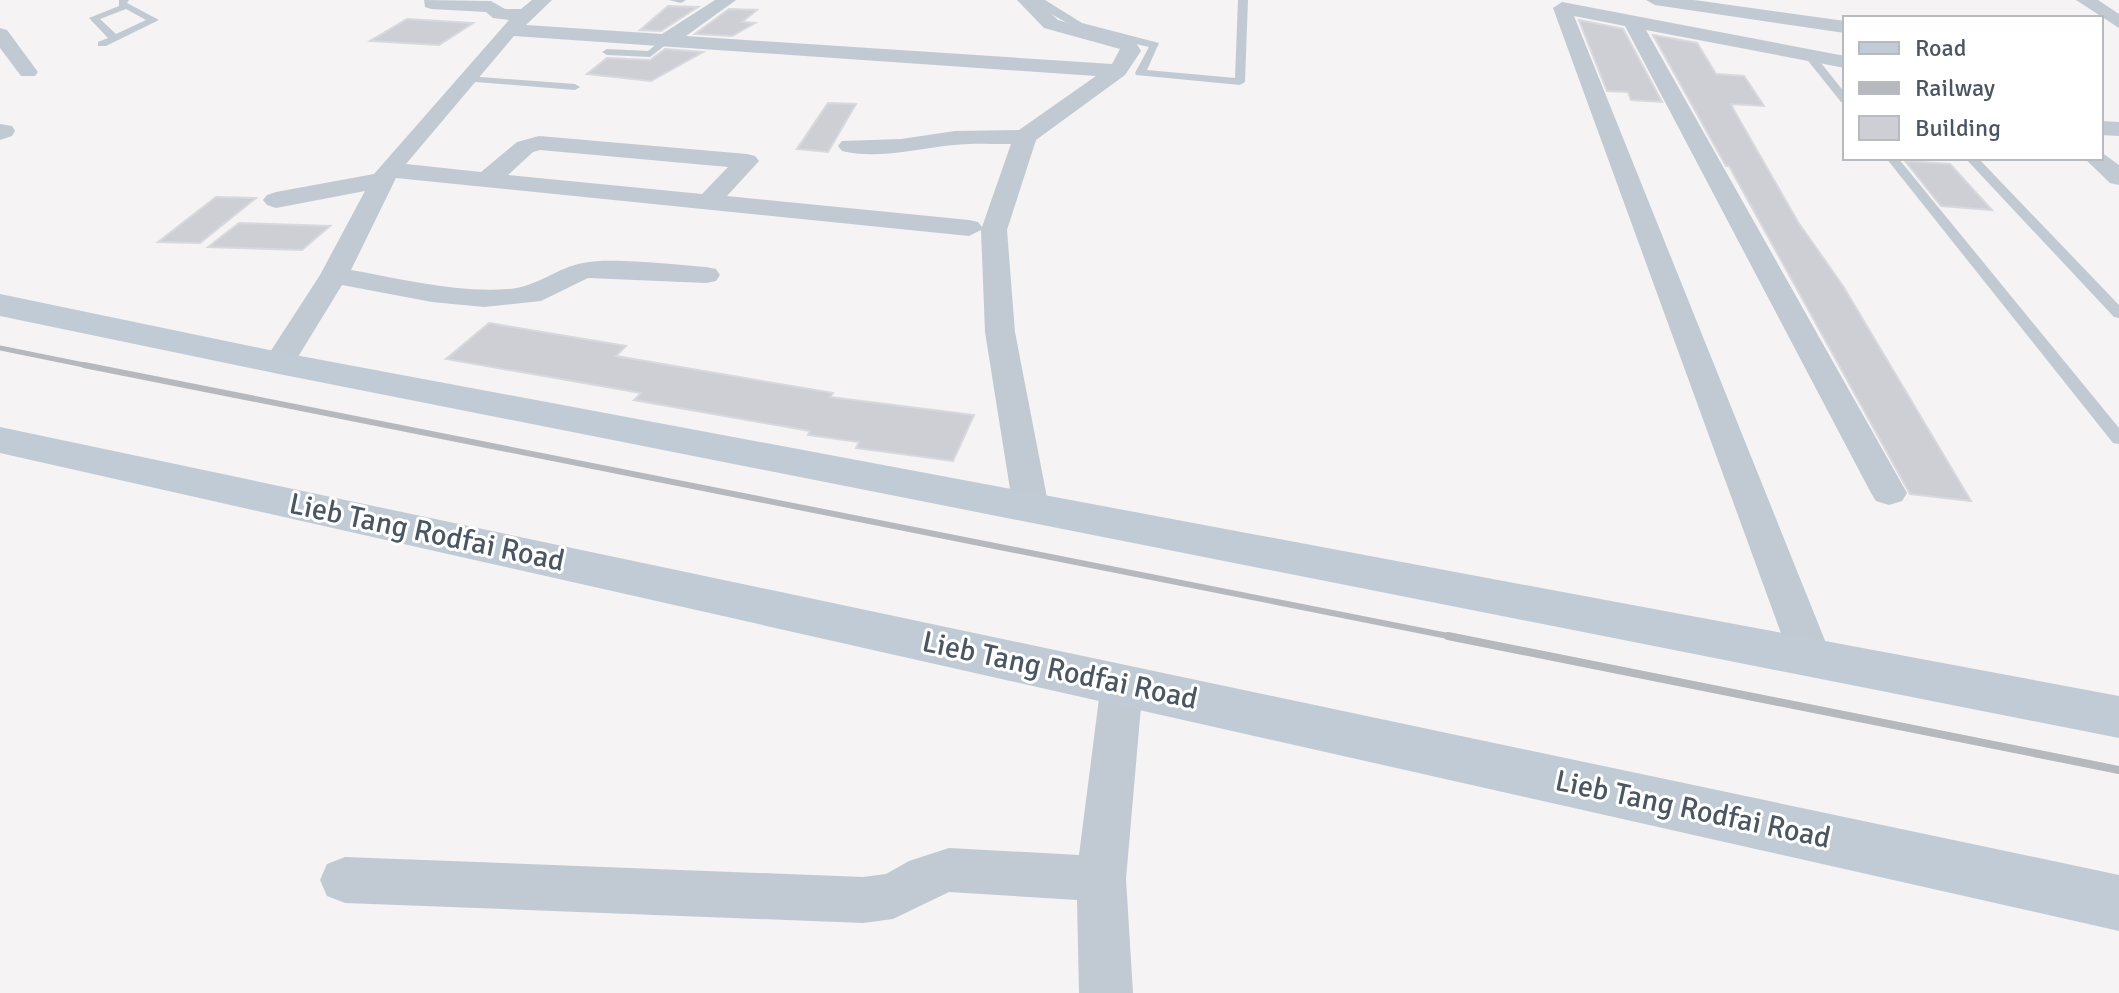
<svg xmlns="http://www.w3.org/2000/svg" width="2119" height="993" viewBox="0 0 2119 993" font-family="Signika,sans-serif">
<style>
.building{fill:#cdcfd5;stroke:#d7d9de;stroke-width:2}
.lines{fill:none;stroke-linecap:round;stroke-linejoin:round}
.lane{fill:#c1cad2;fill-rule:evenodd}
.street{fill:#c1cad2;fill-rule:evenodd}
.secondary{fill:#c1cbd6;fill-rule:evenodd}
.rail-far2{stroke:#b5b8bd;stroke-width:5}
.rail-far1{stroke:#b5b8bd;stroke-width:6}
.rail{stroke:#b5b8bd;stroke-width:8}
.labels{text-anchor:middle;stroke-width:6;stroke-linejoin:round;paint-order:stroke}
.street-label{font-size:30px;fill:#4a5661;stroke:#fff}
</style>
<rect width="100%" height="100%" fill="#f5f3f3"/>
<!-- building -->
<g class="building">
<path d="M 668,6 L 698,7 L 661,31 L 640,30 Z"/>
<path d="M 729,9 L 757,10 L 742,22 L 755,23 L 732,36 L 695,34 Z"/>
<path d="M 407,19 L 473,23 L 439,45 L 370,41 Z"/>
<path d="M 1579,20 L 1623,29 L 1662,102 L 1631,100 L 1628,92 L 1607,91 Z"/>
<path d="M 1653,35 L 1697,43 L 1716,74 L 1744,76 L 1764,106 L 1731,104 L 1735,112 L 1798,222 L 1843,286 L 1971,501 L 1910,494 L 1729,166 L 1726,166 Z"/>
<path d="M 665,49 L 703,52 L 651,81 L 587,74 L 607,58 L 650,60 Z"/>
<path d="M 828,103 L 856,104 L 828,152 L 797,149 Z"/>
<path d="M 1905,161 L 1950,164 L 1992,210 L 1941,206 Z"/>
<path d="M 216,197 L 256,198 L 200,243 L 158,242 Z"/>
<path d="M 239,223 L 330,226 L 302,250 L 208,247 Z"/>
<path d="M 489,323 L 626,346 L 616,356 L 833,393 L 830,397 L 974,415 L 953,461 L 856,448 L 859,442 L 808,435 L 810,431 L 634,400 L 641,393 L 446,359 Z"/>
</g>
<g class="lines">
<!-- lane -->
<g class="lane">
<path d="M 119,0 L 129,0 L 127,3 L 159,20 L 106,46 L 98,46 L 98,42 L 108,38 L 89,18 L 119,6 ZM 126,9 L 146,20 L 116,34 L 100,19 Z"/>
<path d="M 669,0 L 686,0 L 681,3 Z"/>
<path d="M 1035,0 L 1045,0 L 1082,23 L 1159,43 L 1147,70 L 1235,78 L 1238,0 L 1248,0 L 1245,82 L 1240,85 L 1136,75 L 1135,73 L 1149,47 C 1109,37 1065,31 1035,0 Z"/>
<path d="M 664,38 L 672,40 L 650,57 L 607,55 L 602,52 L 607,49 L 648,51 Z"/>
<path d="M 1805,53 L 1813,53 L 1845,93 L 1845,103 L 1841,102 L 1805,57 Z"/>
<path d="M 467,76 L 575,84 L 580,87 L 575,90 L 463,81 L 463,77 Z"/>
<path d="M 1886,158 L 1898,158 L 2119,428 L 2119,444 L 2113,443 Z"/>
<path d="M 1965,158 L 1978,158 L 2119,305 L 2119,318 L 2114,317 Z"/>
</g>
<!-- street -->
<g class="street">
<path d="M 424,0 L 491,1 L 505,9 L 521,9 L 532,0 L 552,0 L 526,25 L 662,34 L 715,0 L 736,0 L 686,36 L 1112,64 L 1120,49 L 1044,28 L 1017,0 L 1037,0 L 1058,20 L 1135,41 L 1141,51 L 1125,75 L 1036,140 L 1007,230 L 1015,332 L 1049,508 L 1044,517 L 1031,520 L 1018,517 L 1013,508 L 985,332 L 981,230 L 969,236 L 396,178 L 351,270 C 402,279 456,293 509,289 C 537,287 556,268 583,263 C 612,257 674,265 706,267 L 716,269 L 720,275 L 716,281 L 706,283 L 588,278 L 541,301 L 484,307 L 432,302 L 342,285 L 290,370 L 279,372 L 268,370 L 263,363 L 320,275 L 365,191 L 276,208 L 267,205 L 263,200 L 267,195 L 276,192 L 374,174 L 509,20 L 493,18 L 486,12 L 431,9 L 425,7 ZM 514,36 L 1096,76 L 1019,130 L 955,131 L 901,139 L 842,141 L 838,146 L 842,151 C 878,160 918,148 954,145 C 973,143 992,144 1011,144 L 982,227 L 978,222 L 969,220 L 727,196 L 759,161 L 755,156 L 747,154 L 539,136 L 517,142 L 481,172 L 406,164 ZM 540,150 L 728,167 L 702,194 L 508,175 L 533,152 Z"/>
<path d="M 1646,0 L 1694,0 L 1845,21 L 1845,33 L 1655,5 Z"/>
<path d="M 2076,0 L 2098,0 L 2119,14 L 2119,28 Z"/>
<path d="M 1562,2 L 1845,56 L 1845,68 L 1646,30 L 1907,493 L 1902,501 L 1889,505 L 1876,501 L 1871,493 L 1625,26 L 1574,16 L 1832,658 L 1826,669 L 1811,674 L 1796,669 L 1790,658 L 1553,8 Z"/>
<path d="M 0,28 L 7,30 L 35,68 L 38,72 L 35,76 L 21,76 L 0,48 Z"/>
<path d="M 2101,121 L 2119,122 L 2119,136 L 2101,135 Z"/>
<path d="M 0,124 L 12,126 L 15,131 L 12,136 L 0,140 Z"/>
<path d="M 2101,152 L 2119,165 L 2119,185 L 2110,183 L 2084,158 L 2101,158 Z"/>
<path d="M 1122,666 L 1137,671 L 1143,683 L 1126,879 L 1133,993 L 1079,993 L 1077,900 L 949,892 L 893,919 L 863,923 L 345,903 L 327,896 L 320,880 L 327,864 L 345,857 L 863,877 L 886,874 L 909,861 L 949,848 L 1079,855 L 1101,683 L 1107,671 Z"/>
</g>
<!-- secondary -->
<g class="secondary">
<path d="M 0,294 L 279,352 L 2119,696 L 2119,738 L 279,374 L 0,316 Z"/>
<path d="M 0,427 L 2119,875 L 2119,931 L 0,453 Z"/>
</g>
<!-- rail-far2 -->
<path class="rail-far2" d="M 0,348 L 94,367"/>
<!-- rail-far1 -->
<path class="rail-far1" d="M 84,365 L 1458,638"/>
<!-- rail -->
<path class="rail" d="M 1448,636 L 2119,770"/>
</g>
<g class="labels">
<!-- street labels -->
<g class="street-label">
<text transform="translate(427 532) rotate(12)" y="10">Lieb Tang Rodfai Road</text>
<text transform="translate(1060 670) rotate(12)" y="10">Lieb Tang Rodfai Road</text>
<text transform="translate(1693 809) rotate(12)" y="10">Lieb Tang Rodfai Road</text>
</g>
</g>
<!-- legend -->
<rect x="1843" y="16" width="260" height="144" fill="#ffffff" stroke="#b7bbc0" stroke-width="2"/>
<rect x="1859" y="42" width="40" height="12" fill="#c1cbd6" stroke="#b7bbc0" stroke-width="2"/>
<text x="1915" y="56" font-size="24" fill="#4a5661">Road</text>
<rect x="1859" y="82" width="40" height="12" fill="#b5b8bd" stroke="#b7bbc0" stroke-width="2"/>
<text x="1915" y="96" font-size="24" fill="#4a5661">Railway</text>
<rect x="1859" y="116" width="40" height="24" fill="#cdcfd5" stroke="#b7bbc0" stroke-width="2"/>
<text x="1915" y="136" font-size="24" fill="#4a5661">Building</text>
</svg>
